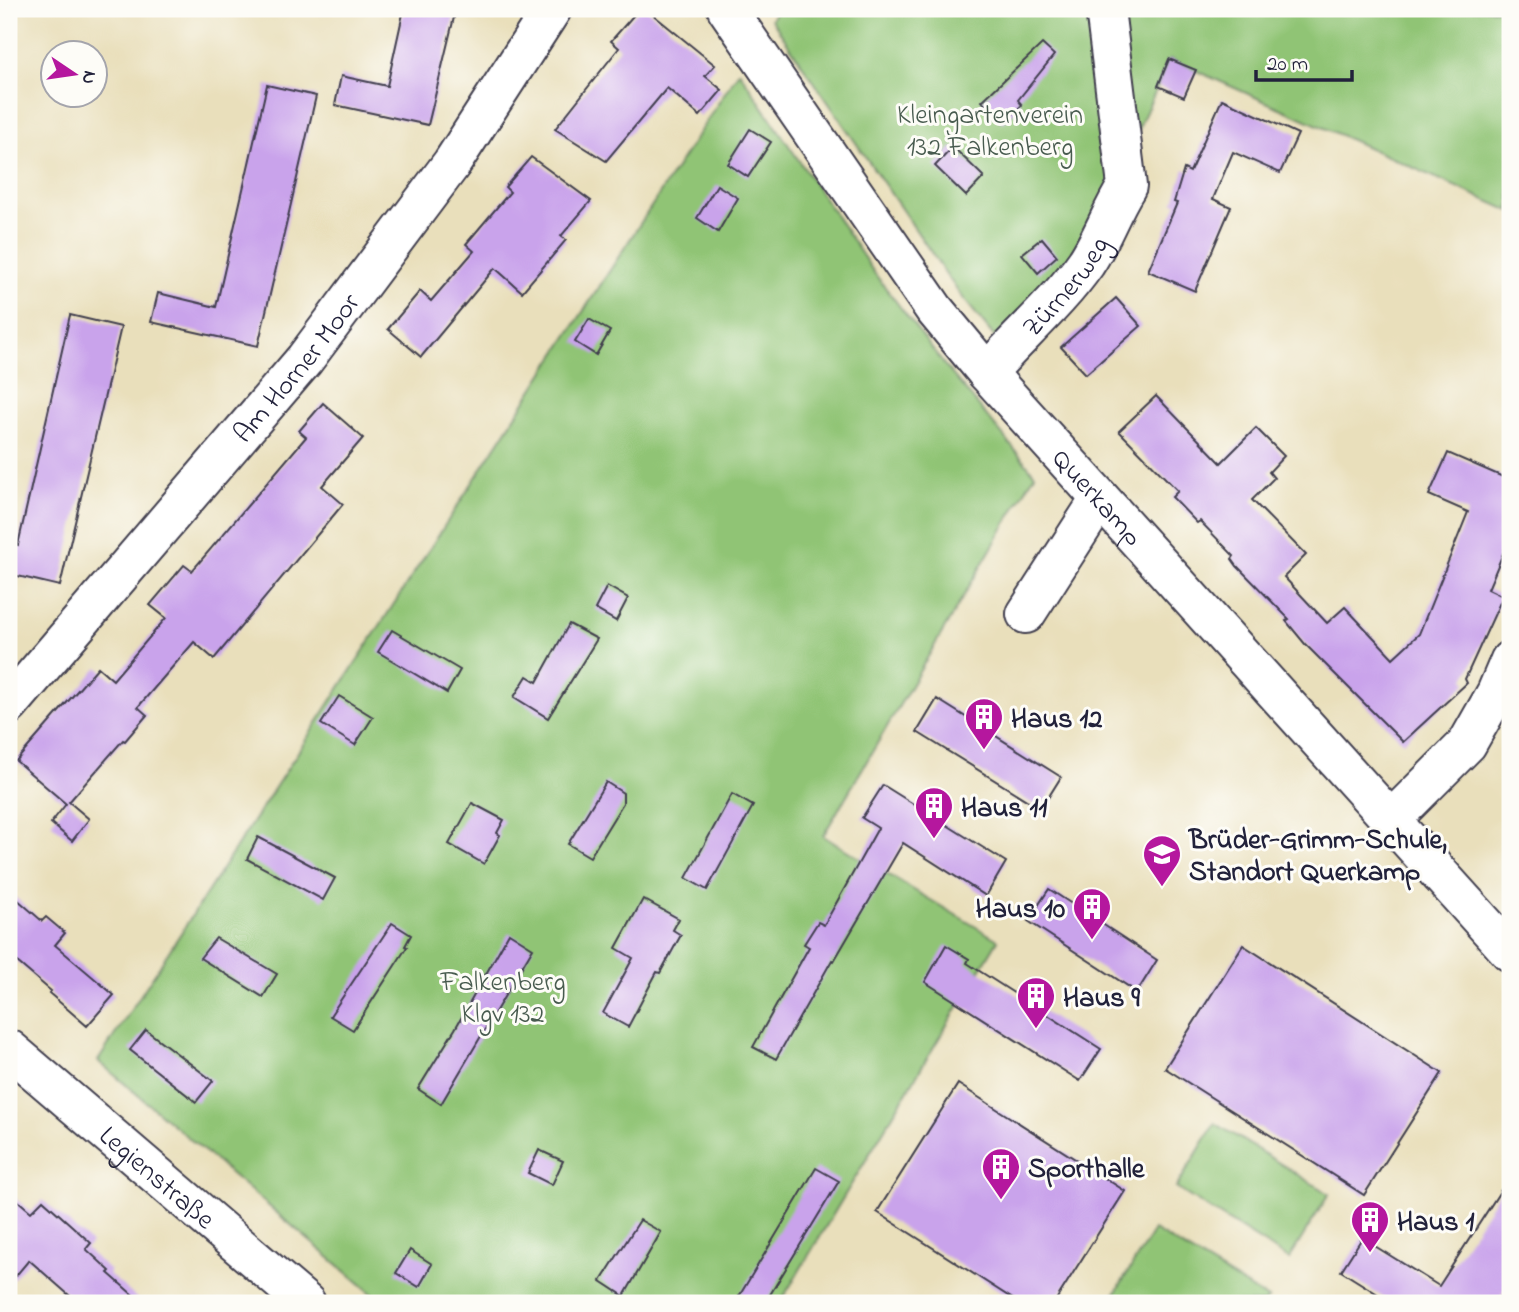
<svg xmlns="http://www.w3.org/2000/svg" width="1519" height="1312" viewBox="0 0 1519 1312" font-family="'Indie Flower',sans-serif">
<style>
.green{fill:#90c475;stroke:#597358;stroke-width:2}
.building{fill:#c9a3eb}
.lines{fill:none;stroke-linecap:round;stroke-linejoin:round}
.minor-casing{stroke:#403e4e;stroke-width:42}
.minor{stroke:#fff;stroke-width:38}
.labels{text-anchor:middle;stroke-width:6;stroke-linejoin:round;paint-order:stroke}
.park-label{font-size:28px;fill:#485b4f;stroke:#fdfcf7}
.street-label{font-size:28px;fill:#22223b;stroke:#fdfcf7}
.poi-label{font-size:28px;font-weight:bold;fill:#22223b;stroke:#fdfcf7;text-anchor:start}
</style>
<rect width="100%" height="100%" fill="#fdfcf7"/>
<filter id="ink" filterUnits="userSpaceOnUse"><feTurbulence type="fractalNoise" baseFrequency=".0143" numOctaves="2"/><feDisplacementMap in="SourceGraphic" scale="14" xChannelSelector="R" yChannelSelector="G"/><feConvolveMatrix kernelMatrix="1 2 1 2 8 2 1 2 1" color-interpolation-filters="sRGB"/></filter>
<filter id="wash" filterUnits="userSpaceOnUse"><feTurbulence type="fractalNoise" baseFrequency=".00686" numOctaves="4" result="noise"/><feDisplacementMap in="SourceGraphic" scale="28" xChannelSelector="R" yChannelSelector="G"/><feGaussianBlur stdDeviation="1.57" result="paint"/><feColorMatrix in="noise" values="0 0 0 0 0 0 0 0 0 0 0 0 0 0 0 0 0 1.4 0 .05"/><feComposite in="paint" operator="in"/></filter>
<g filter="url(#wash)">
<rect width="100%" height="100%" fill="#e9dfbb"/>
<!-- green -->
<g class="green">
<path d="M 778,9 L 1094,9 L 1117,172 L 1071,264 L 996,339 L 959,293 L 771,19 Z"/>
<path d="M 1112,9 L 1510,9 L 1510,211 L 1170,59 L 1130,147 Z"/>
<path d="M 739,71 L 875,274 L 946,367 L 1035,474 L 823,836 L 998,940 L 780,1303 L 383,1303 L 98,1061 Z"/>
<path d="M 1215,1123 L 1329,1194 L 1289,1259 L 1176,1188 Z"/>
<path d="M 1154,1230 L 1268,1299 L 1265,1303 L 1109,1303 Z"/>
</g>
<g id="blocks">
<!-- building -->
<g class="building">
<path d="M 404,9 L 456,9 L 428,125 L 335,105 L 341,76 L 387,86 Z"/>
<path d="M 639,9 L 646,9 L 715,65 L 705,76 L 722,90 L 700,116 L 667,88 L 606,161 L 555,129 L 619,48 L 611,41 Z"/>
<path d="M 1042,44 L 1054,55 L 1018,100 L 1022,105 L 1003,123 L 982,101 Z"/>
<path d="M 1169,59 L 1196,70 L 1184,97 L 1158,86 Z"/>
<path d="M 267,85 L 316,96 L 258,346 L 151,322 L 158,293 L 216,307 Z"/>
<path d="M 1222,99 L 1298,134 L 1280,173 L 1233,152 L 1213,199 L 1231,207 L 1195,291 L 1148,271 L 1177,203 L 1174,202 L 1184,169 L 1190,172 Z"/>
<path d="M 750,129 L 771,142 L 748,177 L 728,164 Z"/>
<path d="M 953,147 L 984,177 L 966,196 L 935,166 Z"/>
<path d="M 531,157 L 591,201 L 561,236 L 566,240 L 522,292 L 495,268 L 421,357 L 388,329 L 420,291 L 431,301 L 474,251 L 466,244 L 510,192 L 505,187 Z"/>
<path d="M 717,185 L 738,198 L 718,232 L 697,218 Z"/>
<path d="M 1042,238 L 1057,256 L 1038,273 L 1022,254 Z"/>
<path d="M 1116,298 L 1141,326 L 1086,374 L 1061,347 Z"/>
<path d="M 70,315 L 121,327 L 60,586 L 9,574 L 9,543 L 18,545 Z"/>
<path d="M 589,319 L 610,331 L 596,355 L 575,342 Z"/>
<path d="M 1156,396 L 1221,463 L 1256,428 L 1284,456 L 1269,472 L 1274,478 L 1252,500 L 1306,555 L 1284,577 L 1327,623 L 1345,607 L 1393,658 L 1419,634 L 1468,512 L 1429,495 L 1448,453 L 1510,480 L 1510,537 L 1488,589 L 1503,596 L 1465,679 L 1467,683 L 1403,742 L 1305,644 L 1286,621 L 1289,619 L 1237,566 L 1232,559 L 1234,556 L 1200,521 L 1197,523 L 1172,497 L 1178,491 L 1119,431 Z"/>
<path d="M 323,403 L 363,438 L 322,486 L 343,504 L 214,659 L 194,642 L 138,707 L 147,715 L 125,741 L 123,740 L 69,802 L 89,819 L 72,841 L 51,823 L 66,804 L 16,761 L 98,667 L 113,680 L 166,618 L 150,605 L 184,565 L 192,571 L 306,437 L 299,431 Z"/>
<path d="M 607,586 L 628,598 L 616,621 L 595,609 Z"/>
<path d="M 569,624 L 597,639 L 548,718 L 514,697 L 527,676 L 537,682 Z"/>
<path d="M 392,630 L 460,670 L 447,693 L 378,652 Z"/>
<path d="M 339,696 L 373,717 L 355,745 L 321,724 Z"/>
<path d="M 937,699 L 1061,777 L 1041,809 L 917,732 Z"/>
<path d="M 606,782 L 623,793 L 623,803 L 590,857 L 568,844 Z"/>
<path d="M 883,785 L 1006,862 L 986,896 L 903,843 L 834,961 L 832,960 L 776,1059 L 753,1047 L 809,947 L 804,944 L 818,922 L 824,925 L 878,828 L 862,818 Z"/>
<path d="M 732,794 L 753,806 L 707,890 L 686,878 Z"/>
<path d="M 472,803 L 504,820 L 497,833 L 500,835 L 484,864 L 449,844 Z"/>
<path d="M 258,837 L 335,878 L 323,900 L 247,859 Z"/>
<path d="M 1049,889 L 1157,960 L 1137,992 L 1028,921 Z"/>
<path d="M 9,892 L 42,921 L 46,917 L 65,933 L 55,945 L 114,995 L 87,1026 L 49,993 L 51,991 L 9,955 Z"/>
<path d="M 643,899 L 679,919 L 673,930 L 681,935 L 660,973 L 657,972 L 628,1027 L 603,1013 L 633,958 L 616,948 Z"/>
<path d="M 392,923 L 411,935 L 405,946 L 407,947 L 353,1030 L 330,1016 Z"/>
<path d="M 509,933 L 533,948 L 441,1104 L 418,1089 L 455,1029 Z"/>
<path d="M 216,938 L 277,974 L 263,997 L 200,958 Z"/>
<path d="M 946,945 L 969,959 L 967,963 L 1101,1049 L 1080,1081 L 925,982 Z"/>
<path d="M 1243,945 L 1442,1073 L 1364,1195 L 1165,1068 Z"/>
<path d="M 146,1030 L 213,1081 L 196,1102 L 130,1050 Z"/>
<path d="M 958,1084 L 1125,1191 L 1054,1303 L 1019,1303 L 877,1212 Z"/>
<path d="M 539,1150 L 563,1161 L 552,1185 L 528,1173 Z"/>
<path d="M 816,1168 L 839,1181 L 765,1303 L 735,1303 Z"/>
<path d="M 1510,1176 L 1510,1281 L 1496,1303 L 1392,1303 L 1341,1271 L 1362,1238 L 1439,1286 Z"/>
<path d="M 9,1193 L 31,1212 L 43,1200 L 91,1243 L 86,1249 L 110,1271 L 108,1273 L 142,1303 L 78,1303 L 29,1260 L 9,1284 Z"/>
<path d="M 640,1220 L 661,1232 L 624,1296 L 601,1281 Z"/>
<path d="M 410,1250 L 432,1264 L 419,1287 L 396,1273 Z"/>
</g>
</g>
</g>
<g filter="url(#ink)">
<use href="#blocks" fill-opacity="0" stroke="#403e4e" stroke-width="2"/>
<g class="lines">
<defs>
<g id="minor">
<path id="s1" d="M 727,9 L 934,309 L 987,373 L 1510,952"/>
<path id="s2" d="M 987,373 C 1019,336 1058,303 1086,263 C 1102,239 1111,211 1127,186 L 1105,9"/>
<path d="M 1026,614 L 1100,499"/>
<path id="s3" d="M 9,705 L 305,359 L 452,163 L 552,9"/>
<path d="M 1390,821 L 1467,744 L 1496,693 L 1510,660"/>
<path id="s4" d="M 9,1049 L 306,1303"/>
</g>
</defs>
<!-- minor casing -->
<use href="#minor" class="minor-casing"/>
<!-- minor -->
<use href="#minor" class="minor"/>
</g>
</g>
<!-- icons -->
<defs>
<symbol id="building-pin" viewBox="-11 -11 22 30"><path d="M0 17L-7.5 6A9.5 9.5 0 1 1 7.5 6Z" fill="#b5179e" stroke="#fdfcf7"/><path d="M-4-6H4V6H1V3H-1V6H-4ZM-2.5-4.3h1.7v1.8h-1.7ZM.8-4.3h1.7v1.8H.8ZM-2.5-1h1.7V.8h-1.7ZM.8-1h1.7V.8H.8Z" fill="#fff"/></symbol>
<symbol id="school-pin" viewBox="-11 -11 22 30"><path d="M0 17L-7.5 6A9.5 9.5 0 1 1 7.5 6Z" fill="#b5179e" stroke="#fdfcf7"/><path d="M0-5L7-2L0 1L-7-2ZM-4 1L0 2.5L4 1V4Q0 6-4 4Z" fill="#fff"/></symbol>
</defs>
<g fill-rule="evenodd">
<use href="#building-pin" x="962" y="695" width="44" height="60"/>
<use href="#building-pin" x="912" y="784" width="44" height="60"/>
<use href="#school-pin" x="1140" y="832" width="44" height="60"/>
<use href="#building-pin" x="1070" y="885" width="44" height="60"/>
<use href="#building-pin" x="1014" y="974" width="44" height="60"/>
<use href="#building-pin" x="979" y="1145" width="44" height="60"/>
<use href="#building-pin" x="1348" y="1198" width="44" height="60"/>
</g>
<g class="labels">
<!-- park labels -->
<g class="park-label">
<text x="990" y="123">Kleingartenverein<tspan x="990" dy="32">132 Falkenberg</tspan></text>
<text x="503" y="990">Falkenberg<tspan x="503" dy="32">Klgv 132</tspan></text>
</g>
<!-- street labels -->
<g class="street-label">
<text dy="10" stroke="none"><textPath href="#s2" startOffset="117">Zürnerweg</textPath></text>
<text dy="10" stroke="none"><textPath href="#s3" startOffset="443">Am Horner Moor</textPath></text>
<text dy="10" stroke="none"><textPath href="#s1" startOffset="614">Querkamp</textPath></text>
<text dy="10" stroke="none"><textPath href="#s4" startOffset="196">Legienstraße</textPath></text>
</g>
<!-- poi labels -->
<g class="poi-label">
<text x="1011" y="727">Haus 12</text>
<text x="961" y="816">Haus 11</text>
<text x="1189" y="848">Brüder-Grimm-Schule,<tspan x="1189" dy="32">Standort Querkamp</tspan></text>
<text x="1065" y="917" text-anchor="end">Haus 10</text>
<text x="1063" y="1006">Haus 9</text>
<text x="1028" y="1177">Sporthalle</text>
<text x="1397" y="1230">Haus 1</text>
</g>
</g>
<!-- margin -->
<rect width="1519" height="1312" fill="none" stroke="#fdfcf7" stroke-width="35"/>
<!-- north arrow -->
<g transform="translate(74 74) rotate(103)"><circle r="33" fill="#fdfcf7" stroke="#a5a5ac" stroke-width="2"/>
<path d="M0-5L12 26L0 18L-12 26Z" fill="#b5179e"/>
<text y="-10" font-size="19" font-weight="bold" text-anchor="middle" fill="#22223b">N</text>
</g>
<!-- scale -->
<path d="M1256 70v10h96v-10" fill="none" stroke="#22223b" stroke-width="3.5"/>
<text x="1267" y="70" font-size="21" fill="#22223b" stroke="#fdfcf7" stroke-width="5" paint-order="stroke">20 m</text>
</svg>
